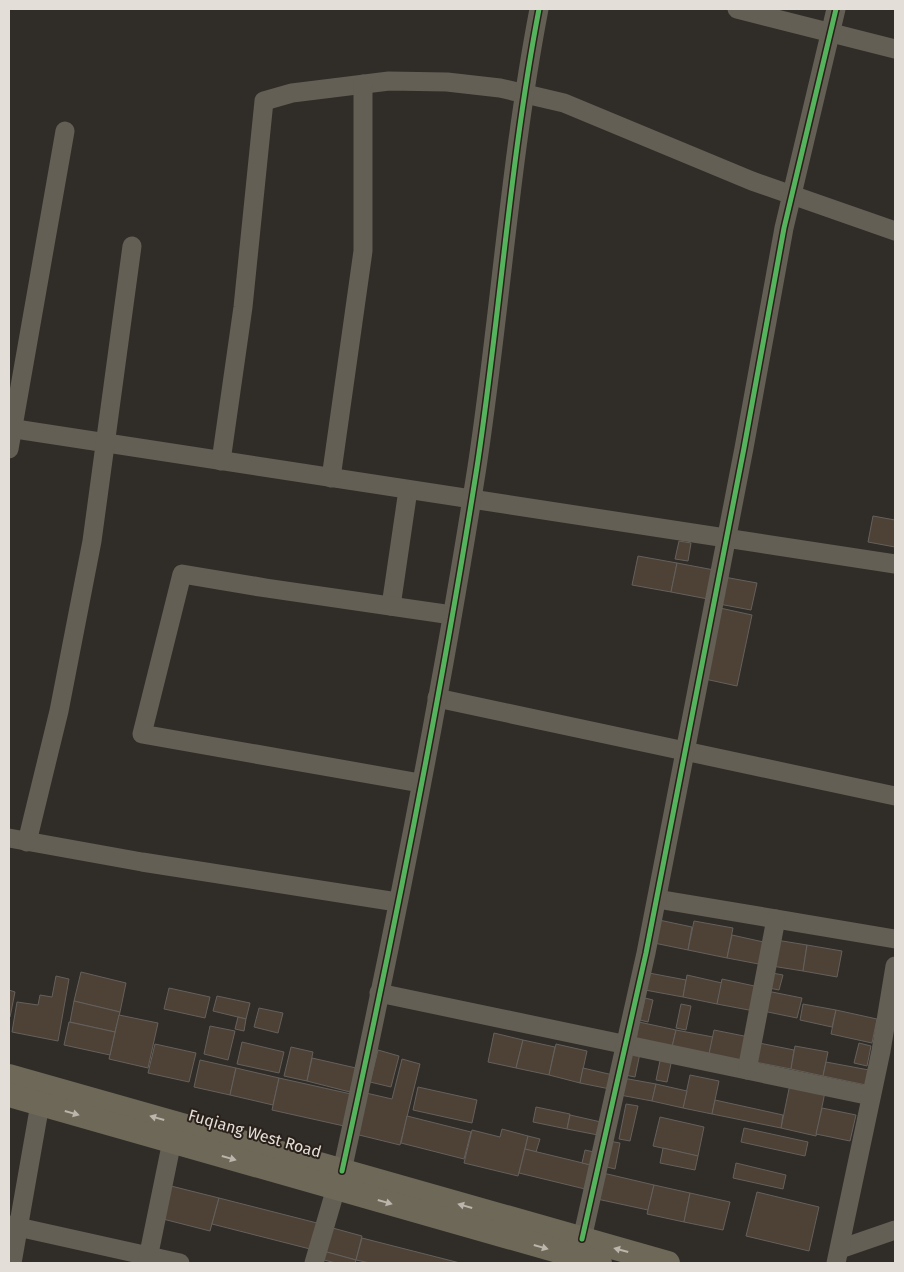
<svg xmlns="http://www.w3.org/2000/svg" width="904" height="1272" viewBox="0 0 904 1272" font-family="'Fira Sans',sans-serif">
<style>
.building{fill:#4e4237;stroke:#64605c}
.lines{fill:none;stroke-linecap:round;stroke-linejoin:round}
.minor{stroke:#635f54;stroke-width:19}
.major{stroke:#6e6858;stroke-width:24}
.cycleway-casing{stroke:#2a211a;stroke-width:8}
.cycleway{stroke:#56b35d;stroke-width:5}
.oneway{fill:#bbb5ac}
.labels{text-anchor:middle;stroke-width:4;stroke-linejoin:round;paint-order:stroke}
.street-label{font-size:16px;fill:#e4ded9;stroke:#2a211a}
</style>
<rect width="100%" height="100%" fill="#302c28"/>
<!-- building -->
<g class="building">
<path d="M 873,516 L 895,520 L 895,547 L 868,542 Z"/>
<path d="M 679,541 L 691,543 L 688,561 L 675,559 Z"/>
<path d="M 638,556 L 677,563 L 671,592 L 632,585 Z"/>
<path d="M 677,563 L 714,570 L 708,599 L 671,592 Z"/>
<path d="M 724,577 L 757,583 L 751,610 L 719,604 Z"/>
<path d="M 720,608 L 752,615 L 737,686 L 705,679 Z"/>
<path d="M 659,920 L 692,927 L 688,950 L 654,943 Z"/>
<path d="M 694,921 L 733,928 L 727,958 L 688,950 Z"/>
<path d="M 732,935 L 768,943 L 764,965 L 727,958 Z"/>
<path d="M 776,940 L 807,945 L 803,971 L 772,966 Z"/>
<path d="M 807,945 L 842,951 L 837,977 L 803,971 Z"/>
<path d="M 81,972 L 126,983 L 120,1012 L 74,1001 Z"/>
<path d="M 649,973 L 686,980 L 683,997 L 645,990 Z"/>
<path d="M 772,973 L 783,975 L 779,990 L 769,988 Z"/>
<path d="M 687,975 L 722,983 L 717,1004 L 683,997 Z"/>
<path d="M 56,976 L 69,979 L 58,1041 L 12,1032 L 17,1002 L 38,1005 L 40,995 L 52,997 Z"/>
<path d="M 722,979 L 759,987 L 754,1011 L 717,1004 Z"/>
<path d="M 169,988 L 210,997 L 205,1018 L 164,1009 Z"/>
<path d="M 9,990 L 15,992 L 10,1017 L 9,1017 Z"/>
<path d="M 767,991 L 802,998 L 797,1018 L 763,1011 Z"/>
<path d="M 217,996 L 250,1003 L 246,1019 L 213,1011 Z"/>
<path d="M 645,998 L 653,1000 L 648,1022 L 640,1020 Z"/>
<path d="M 74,1001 L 120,1012 L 115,1032 L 70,1022 Z"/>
<path d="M 681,1004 L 691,1006 L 686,1030 L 676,1028 Z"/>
<path d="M 803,1004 L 836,1010 L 832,1027 L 800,1020 Z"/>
<path d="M 259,1008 L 283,1013 L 278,1033 L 254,1027 Z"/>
<path d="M 836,1010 L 877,1019 L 872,1043 L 831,1034 Z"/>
<path d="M 119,1015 L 158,1023 L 148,1068 L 109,1059 Z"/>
<path d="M 238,1017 L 246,1019 L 244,1031 L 235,1029 Z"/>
<path d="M 69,1022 L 115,1032 L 110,1055 L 64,1045 Z"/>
<path d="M 639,1022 L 676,1030 L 672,1047 L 636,1040 Z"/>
<path d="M 210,1026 L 235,1031 L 228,1060 L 204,1054 Z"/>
<path d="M 676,1030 L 713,1037 L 709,1054 L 672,1047 Z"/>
<path d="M 714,1030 L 749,1037 L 744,1061 L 709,1054 Z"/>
<path d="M 494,1033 L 523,1040 L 516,1068 L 488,1062 Z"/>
<path d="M 523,1040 L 555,1047 L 549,1075 L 516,1068 Z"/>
<path d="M 242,1042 L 284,1052 L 279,1073 L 237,1064 Z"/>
<path d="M 759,1043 L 794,1050 L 791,1069 L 755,1062 Z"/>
<path d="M 859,1043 L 871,1046 L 867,1066 L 854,1063 Z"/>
<path d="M 155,1044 L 196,1053 L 189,1082 L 148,1073 Z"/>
<path d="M 556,1044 L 587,1051 L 580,1083 L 549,1075 Z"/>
<path d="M 795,1046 L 828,1052 L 823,1076 L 791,1069 Z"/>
<path d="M 291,1047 L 313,1052 L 307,1081 L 284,1076 Z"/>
<path d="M 378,1050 L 399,1056 L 391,1087 L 370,1082 Z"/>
<path d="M 630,1051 L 640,1053 L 635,1077 L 625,1075 Z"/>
<path d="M 661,1056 L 672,1059 L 667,1082 L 656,1080 Z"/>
<path d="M 312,1058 L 356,1068 L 350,1092 L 307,1081 Z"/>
<path d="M 402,1059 L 420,1064 L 400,1145 L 355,1134 L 366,1093 L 392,1099 Z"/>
<path d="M 200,1060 L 236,1068 L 230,1095 L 194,1087 Z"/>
<path d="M 826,1062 L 869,1070 L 866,1085 L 823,1076 Z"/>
<path d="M 236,1068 L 279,1078 L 273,1105 L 230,1095 Z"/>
<path d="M 583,1068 L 613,1075 L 610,1089 L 580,1083 Z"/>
<path d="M 690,1075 L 719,1081 L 712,1114 L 683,1108 Z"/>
<path d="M 279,1078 L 351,1094 L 344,1126 L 272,1110 Z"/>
<path d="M 623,1078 L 656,1084 L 652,1101 L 620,1095 Z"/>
<path d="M 656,1084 L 687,1091 L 683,1108 L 652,1101 Z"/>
<path d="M 790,1084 L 825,1092 L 816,1136 L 781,1128 Z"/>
<path d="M 418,1087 L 477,1100 L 472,1123 L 413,1110 Z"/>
<path d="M 715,1100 L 783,1115 L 781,1128 L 712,1114 Z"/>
<path d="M 626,1104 L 638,1106 L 630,1141 L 619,1139 Z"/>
<path d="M 536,1107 L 570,1114 L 567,1129 L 533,1122 Z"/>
<path d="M 822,1108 L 856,1115 L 850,1141 L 816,1134 Z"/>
<path d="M 570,1115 L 601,1122 L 598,1135 L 567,1129 Z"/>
<path d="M 407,1116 L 471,1132 L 464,1159 L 401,1143 Z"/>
<path d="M 660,1117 L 704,1127 L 698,1156 L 653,1146 Z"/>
<path d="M 744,1128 L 808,1142 L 805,1156 L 741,1142 Z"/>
<path d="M 502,1129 L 528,1136 L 518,1176 L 464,1163 L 472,1130 L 500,1137 Z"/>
<path d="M 528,1136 L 540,1139 L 536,1152 L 525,1149 Z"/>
<path d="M 609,1141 L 620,1143 L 615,1169 L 603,1166 Z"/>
<path d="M 663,1148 L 698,1156 L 695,1170 L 660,1163 Z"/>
<path d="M 525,1149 L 591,1165 L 585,1189 L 519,1173 Z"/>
<path d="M 585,1150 L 594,1152 L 591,1165 L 582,1163 Z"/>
<path d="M 736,1163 L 786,1175 L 783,1189 L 733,1178 Z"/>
<path d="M 603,1173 L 654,1185 L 648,1210 L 597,1199 Z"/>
<path d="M 654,1185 L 690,1193 L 684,1222 L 647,1214 Z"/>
<path d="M 171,1186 L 219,1198 L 210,1231 L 163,1219 Z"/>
<path d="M 757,1192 L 819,1207 L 809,1251 L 746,1236 Z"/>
<path d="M 690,1193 L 730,1202 L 723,1230 L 684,1222 Z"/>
<path d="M 219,1198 L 317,1223 L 310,1249 L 212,1224 Z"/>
<path d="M 329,1227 L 362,1236 L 356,1260 L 323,1251 Z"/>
<path d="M 362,1238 L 460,1263 L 370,1263 L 356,1260 Z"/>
<path d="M 323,1251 L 356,1260 L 355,1263 L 336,1263 L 320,1259 Z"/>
</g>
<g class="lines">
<!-- minor -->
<g class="minor">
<path d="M 737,9 L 895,49"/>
<path d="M 9,428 L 895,564"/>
<path d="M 9,449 L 65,131"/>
<path d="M 221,461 L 243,307 L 264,101 L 292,93 L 389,81 L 447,82 L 500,88 L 564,103 L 752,181 L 895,231"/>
<path d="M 331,478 L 363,251 L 363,84"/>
<path d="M 391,606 L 408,490"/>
<path d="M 437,698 L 895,796"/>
<path d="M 420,783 L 142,734 L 182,574 L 266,588 L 452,615"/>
<path d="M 9,838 L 142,862 L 397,902"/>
<path d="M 27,842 L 59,711 L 92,541 L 132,246"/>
<path d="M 657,899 L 895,939"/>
<path d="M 379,993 L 871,1096"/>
<path d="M 747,1070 L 776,919"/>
<path d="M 342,1171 C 393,938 440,703 477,467 C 500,315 510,160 539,9"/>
<path d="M 9,1225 L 180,1263"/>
<path d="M 582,1239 L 646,953 L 744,448 L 784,228 L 836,9"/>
<path d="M 840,1249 L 895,1230"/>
<path d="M 12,1263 L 40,1104"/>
<path d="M 147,1263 L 172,1141"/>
<path d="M 314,1263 L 336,1188"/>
<path d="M 836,1263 L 881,1051 L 895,966"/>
</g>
<!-- major -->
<g class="major">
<path d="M 9,1076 L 668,1263"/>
<path d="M 9,1095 L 600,1263"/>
</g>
<defs>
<g id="cycleway">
<path d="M 342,1171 C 393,938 440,703 477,467 C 500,315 510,160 539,9"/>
<path d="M 582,1239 L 646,953 L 744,448 L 784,228 L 836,9"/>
</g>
</defs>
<!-- cycleway casing -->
<use href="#cycleway" class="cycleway-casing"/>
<!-- cycleway -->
<use href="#cycleway" class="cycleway"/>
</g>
<!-- one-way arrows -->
<defs><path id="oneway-solid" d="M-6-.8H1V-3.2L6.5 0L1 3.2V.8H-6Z" transform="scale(1.25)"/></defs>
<g class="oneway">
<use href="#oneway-solid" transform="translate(72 1113) rotate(16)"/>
<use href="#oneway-solid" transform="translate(157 1118) rotate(-164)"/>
<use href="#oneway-solid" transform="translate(229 1158) rotate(16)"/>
<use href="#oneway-solid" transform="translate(385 1202) rotate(16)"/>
<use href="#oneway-solid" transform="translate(465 1206) rotate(-164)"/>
<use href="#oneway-solid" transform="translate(541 1247) rotate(16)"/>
<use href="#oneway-solid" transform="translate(621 1250) rotate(-165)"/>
</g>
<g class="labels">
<!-- street labels -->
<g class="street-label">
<text transform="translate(255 1133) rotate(16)" y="6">Fuqiang West Road</text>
</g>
</g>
<!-- border -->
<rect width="904" height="1272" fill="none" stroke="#e4ded9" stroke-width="20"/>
</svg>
